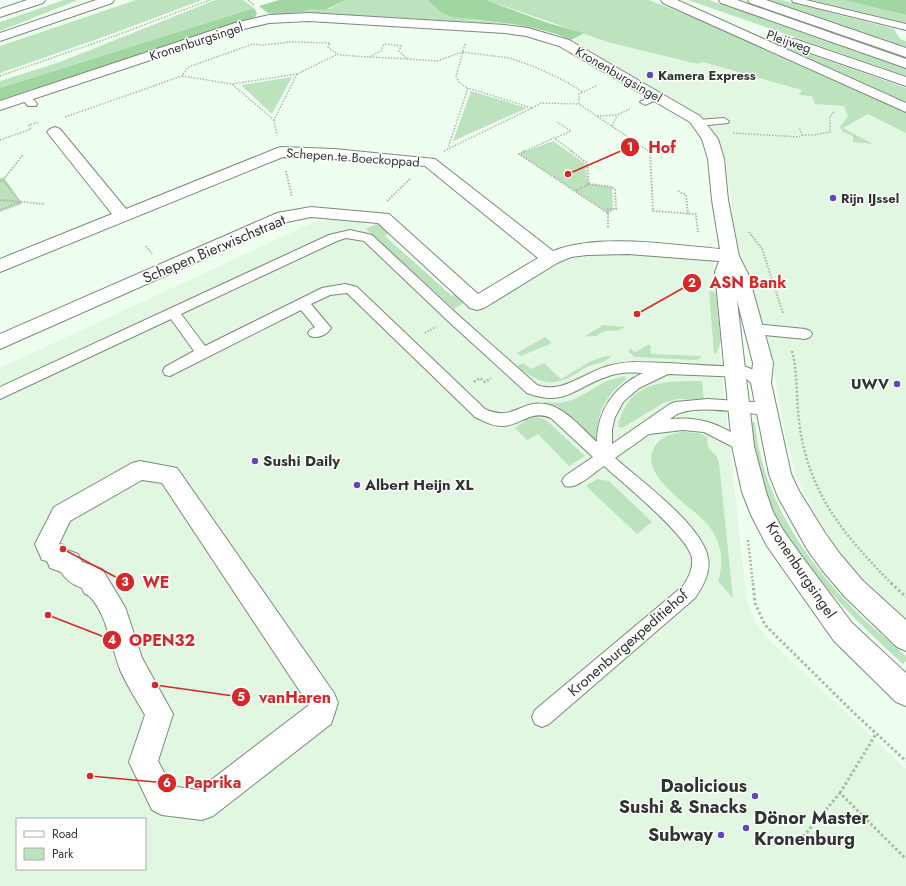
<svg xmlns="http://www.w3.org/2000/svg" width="906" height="886" viewBox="0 0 906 886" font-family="Jost,sans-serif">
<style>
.built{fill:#e1f7e1;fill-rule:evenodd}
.green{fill:#bce3bd}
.forest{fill:#a1d5a2}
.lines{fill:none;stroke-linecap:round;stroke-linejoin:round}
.lane-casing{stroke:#7a897a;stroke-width:2}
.street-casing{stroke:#7a897a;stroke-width:2}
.primary-casing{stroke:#7a897a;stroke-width:2}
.highway-casing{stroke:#7a897a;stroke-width:2}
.path-far3{stroke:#aab7aa;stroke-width:1.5;stroke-dasharray:1.5 1.5;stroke-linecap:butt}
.path-far2{stroke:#aab7aa;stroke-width:2;stroke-dasharray:1.5 1.5;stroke-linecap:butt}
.path-far1{stroke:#aab7aa;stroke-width:2.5;stroke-dasharray:2 2;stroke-linecap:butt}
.path{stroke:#aab7aa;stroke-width:3;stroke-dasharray:2.5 2.5;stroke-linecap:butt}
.lane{fill:#fff;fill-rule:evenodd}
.street{fill:#fff;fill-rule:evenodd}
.primary{fill:#fff;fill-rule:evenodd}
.highway{fill:#fff;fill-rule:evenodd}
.poi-dot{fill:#6047c0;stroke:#fff;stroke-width:1.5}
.labels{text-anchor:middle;stroke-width:3;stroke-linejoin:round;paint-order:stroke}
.far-street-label{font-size:13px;fill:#2f352f;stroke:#fff}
.far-poi-label{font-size:13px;font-weight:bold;fill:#2f352f;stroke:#fff;text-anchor:start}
.street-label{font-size:15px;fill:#2f352f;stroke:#fff}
.poi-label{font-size:15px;font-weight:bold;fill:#2f352f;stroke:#fff;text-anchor:start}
.near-poi-label{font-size:18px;font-weight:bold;fill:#2f352f;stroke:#fff;text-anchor:end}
.leader{fill:none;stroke:#d62828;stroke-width:1.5}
.callout-dot{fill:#d62828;stroke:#fff;stroke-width:1.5}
.mark-label{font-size:12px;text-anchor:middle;font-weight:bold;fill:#fff}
.callout-label{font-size:16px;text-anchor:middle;font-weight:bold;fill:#d62828;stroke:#fff;stroke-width:3;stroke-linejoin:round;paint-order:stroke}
</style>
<rect width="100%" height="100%" fill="#efffef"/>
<!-- built -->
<g class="built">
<path d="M 584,33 L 611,43 L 698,64 L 703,62 L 906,102 L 906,620 L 878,596 L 841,556 L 814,512 L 796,476 L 785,434 L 775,378 L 731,217 L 732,206 L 725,160 L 721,146 L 715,134 L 698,114 L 571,40 Z"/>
<path d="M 337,219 L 360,221 L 374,228 L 449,299 L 464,301 L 537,259 L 567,247 L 583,243 L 613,241 L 701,247 L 708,245 L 712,242 L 723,386 L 747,601 L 756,623 L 768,639 L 906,769 L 906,886 L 0,886 L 0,368 L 314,222 ZM 17,819 L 145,819 L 145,869 L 17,869 Z"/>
</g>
<!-- green -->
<g class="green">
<path d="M 64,0 L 78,0 L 0,31 L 0,22 Z"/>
<path d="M 136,0 L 202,0 L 106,36 L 0,73 L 0,46 Z"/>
<path d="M 215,0 L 243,0 L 254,8 L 0,88 L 0,81 L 60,62 Z"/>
<path d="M 346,0 L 427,0 C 450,23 476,18 506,24 L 303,12 L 311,9 L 329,9 Z"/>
<path d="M 486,0 L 649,0 L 685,14 L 848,83 L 906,112 L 906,133 L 868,114 L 843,128 L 873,144 L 853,142 L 853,136 L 843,132 L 840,127 L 848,116 L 844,106 L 815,104 L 812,96 L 799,95 L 802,90 L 703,62 L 698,64 L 611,43 Z"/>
<path d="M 688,0 L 709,0 L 906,68 L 906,76 Z"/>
<path d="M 768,0 L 782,0 L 894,29 L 900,39 L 906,41 L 906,49 Z"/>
<path d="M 811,0 L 844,0 L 906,15 L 906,23 Z"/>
<path d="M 738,29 L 906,88 L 906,105 Z"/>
<path d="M 292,77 L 272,114 L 241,85 Z"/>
<path d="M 471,91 L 527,108 L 453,141 Z"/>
<path d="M 553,141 L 584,163 L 589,184 L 612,187 L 613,211 L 608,213 L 519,154 Z"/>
<path d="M 4,177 L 22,204 L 0,212 L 0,178 Z"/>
<path d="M 376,224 L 383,225 L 391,232 L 385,236 L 452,296 L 459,292 L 468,300 L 454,309 L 366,229 Z"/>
<path d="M 709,291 L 715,292 L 716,295 L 721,341 L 716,354 L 714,353 Z"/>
<path d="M 603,325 L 626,327 C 617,332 616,330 607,331 C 597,332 601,338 585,336 Z"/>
<path d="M 545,337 L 552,343 L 521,356 L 517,353 Z"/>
<path d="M 648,345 L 650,345 L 651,354 L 701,356 L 699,359 L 695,360 L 635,357 L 629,352 L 630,348 L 635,352 Z"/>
<path d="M 606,356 L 611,356 C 606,363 597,363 589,366 C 582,369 577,374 570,377 C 550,388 533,380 517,366 L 523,363 L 531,369 L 544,363 L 561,379 L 589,362 Z"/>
<path d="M 624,376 L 626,379 C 613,389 601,404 598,421 C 597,428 598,435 597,441 L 595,441 L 561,411 L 544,402 L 561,403 L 575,399 L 607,381 Z"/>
<path d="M 702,381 L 704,400 L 677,399 L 663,403 L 622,428 L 618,427 C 628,381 662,381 702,381 Z"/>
<path d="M 536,417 L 546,420 L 585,456 L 569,466 L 538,434 L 527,440 L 515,428 L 527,420 Z"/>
<path d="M 750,420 L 755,423 C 757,438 759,453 764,468 C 781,526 823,581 867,622 C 880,633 893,645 906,656 L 906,661 L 903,664 C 842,608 775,544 755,460 C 752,447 752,433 750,420 Z"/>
<path d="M 682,432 L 699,433 L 707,437 L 708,447 L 717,457 L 719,463 L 733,598 L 718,581 C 724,562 722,546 711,529 C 697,508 638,478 654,448 C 660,437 670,434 682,432 Z"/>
<path d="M 597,479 L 609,481 L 652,522 L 637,534 L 586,486 Z"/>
</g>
<!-- forest -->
<g class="forest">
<path d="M 279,0 L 346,0 L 325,10 L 311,9 L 303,12 L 274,14 L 268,13 L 259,6 Z"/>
<path d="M 427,0 L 486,0 L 548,23 L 584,33 L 571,40 C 534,24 493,22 453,17 L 442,13 Z"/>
<path d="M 844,0 L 906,0 L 906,15 Z"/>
<path d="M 254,8 L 257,13 L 255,17 L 0,100 L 0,88 Z"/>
</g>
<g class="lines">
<defs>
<g id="lane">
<path d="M 792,0 L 806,0 L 906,24 L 906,30 L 793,2 Z"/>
<path d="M 657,93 L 662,96 L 661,98 L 645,105 L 640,102 Z"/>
<path d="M 26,95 C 31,96 34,100 37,104 L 36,106 L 28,106 L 21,98 Z"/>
<path d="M 724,118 L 729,121 L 728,123 L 698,126 L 693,123 L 698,120 Z"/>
<path d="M 350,230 L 372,235 L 458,315 L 537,385 C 563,395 587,370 612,365 C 631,360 650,363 669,363 C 695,365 720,366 746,367 L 759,372 L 768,383 L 766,387 L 761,388 L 756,387 L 744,377 L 668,374 L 639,388 L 623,402 L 615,417 L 612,429 L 612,444 L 670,404 L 675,402 L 708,399 L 766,403 L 771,405 L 773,409 L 771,413 L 766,415 C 743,413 702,405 680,413 C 676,414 673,417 670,419 C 703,416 720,425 748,442 L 751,446 L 748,450 L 743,452 L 704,432 L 683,430 L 649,434 L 615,458 C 640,480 703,526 708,558 C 711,572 703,586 695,598 L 549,724 L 542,727 L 535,724 L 532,717 L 535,710 L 683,586 C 689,577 693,569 692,558 C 688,536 623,483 604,466 C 593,473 577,490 565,486 L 562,481 L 565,476 L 593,457 L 551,418 C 531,409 521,426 502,426 C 492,426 483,421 475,417 L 347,293 L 330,295 L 311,304 L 331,328 C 327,335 318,339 310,336 L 308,333 L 310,330 L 315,327 L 301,310 L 170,376 L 165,375 L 163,371 L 165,367 L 194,351 L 171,319 L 0,399 L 0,387 L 329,235 ZM 346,238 L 364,241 L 448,321 L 527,393 C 565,407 574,388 606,377 C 618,372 631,372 643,373 C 615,386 597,410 597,442 C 582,429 565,407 545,404 C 520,400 513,422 485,409 L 357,287 L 345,284 L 322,288 L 205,346 L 181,314 L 337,241 Z"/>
<path d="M 755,324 L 805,329 L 810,331 L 812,334 L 810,337 L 805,339 L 755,334 L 750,332 L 748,329 L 750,326 Z"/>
</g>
<g id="street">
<path d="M 309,13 L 505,25 L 528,28 L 569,40 L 700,116 L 718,139 L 724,159 L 728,200 L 739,256 L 748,274 L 773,363 L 771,383 L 791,474 L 799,491 L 825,533 L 840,554 L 863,581 L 906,620 L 906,651 L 897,647 L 845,597 L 822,570 L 807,549 L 778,497 L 769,474 L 751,383 L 753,363 L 737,300 L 754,446 L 766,492 L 773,512 L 783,530 L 803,558 L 852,623 L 906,673 L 906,706 L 896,702 L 834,641 L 767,546 L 751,515 L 742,492 L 732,446 L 715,272 L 719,261 L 628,254 L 587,255 L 571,257 L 557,263 L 484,308 L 477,310 L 470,308 L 378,223 L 311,217 L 287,222 L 0,349 L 0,334 L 277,213 L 311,207 L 389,214 L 478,294 L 538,258 L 425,166 L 334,159 L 283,157 L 0,272 L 0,259 L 112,214 L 47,132 L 50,129 L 55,127 L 60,129 L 126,209 L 275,149 L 281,147 L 334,149 L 435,159 L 553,251 C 599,233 671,245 720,249 L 712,200 L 708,159 L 702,139 L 690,122 L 559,46 L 526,36 L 505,33 L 309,21 L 269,23 L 244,29 L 0,110 L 0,101 L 235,23 L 269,15 Z"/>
<path d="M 140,461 L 177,468 L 334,693 L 338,703 L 331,724 L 213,816 L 202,820 L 162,815 L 152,810 L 129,762 L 145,715 C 137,701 128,687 121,672 C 113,653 104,601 84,593 L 82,588 C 73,585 66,580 61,572 L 50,568 L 47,561 L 42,560 L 35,544 L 54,507 L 132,463 ZM 142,480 L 162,483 L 309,705 L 198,790 L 171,786 L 158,761 L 173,714 L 142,658 L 125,607 L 102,569 L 82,562 L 78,554 L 67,550 L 64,545 L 59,544 L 70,521 Z"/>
</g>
<path id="primary" d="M 748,0 L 766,0 L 906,48 L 906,57 L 750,3 Z"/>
<g id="highway">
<path d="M 27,0 L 45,0 L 43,3 L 0,17 L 0,9 Z"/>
<path d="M 96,0 L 114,0 L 112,3 L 0,41 L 0,33 Z"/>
<path d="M 661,0 L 677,0 L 906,103 L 906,112 L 663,3 Z"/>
<path d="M 719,0 L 737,0 L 906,59 L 906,68 L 721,3 Z"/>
<path d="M 795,39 L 906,77 L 906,86 L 790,46 L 788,43 L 790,40 Z"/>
</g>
</defs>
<!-- lane casing -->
<use href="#lane" class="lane-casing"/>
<!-- street casing -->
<use href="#street" class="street-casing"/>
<!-- primary casing -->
<use href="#primary" class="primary-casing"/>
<!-- highway casing -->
<use href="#highway" class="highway-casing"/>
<!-- path-far3 -->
<g class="path-far3">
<path d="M 248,0 L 254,5"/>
<path d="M 465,44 L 456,76 L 459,82 L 467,88"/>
<path d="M 370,57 L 407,59"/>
<path d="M 297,74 L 338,54"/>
<path d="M 297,74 L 274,120 L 232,84 Z"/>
<path d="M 0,76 L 112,37 L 210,0"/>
<path d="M 182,76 L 232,84"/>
<path d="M 596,86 L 579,94 L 579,104 L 650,152"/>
<path d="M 532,108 L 541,103 L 579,104"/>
<path d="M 597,116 L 617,115 L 630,109"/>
<path d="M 65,117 L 182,76 L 188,67 L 253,44 L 263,45 L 291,42 L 330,43 L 328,47 L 339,55 L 369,57 L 381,51 L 384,44 L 401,46 L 399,51 L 407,59 L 437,61 L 462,52 L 510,58 L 535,67 L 563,80 L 583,92"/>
<path d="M 274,120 L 277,135"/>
<path d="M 612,126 L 617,116"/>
<path d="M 733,133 L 799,137 L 802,135 L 799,127"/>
<path d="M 802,135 L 814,135 L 830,132 L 830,116 L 835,111"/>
<path d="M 555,138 L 571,131 L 557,122"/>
<path d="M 0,140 L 31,129 L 29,125 L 39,122"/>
<path d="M 444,151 L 532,108 L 468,88 L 448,148"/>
<path d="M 523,152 L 554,138 L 573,152"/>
</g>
<!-- path-far2 -->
<g class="path-far2">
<path d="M 525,151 L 519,154 L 608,213 L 608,229"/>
<path d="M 571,151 L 587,163 L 589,184 L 575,191"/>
<path d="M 650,151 L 653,211 L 696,214 L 698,233"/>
<path d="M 286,171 L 292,197"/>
<path d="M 3,180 L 23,155"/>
<path d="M 0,181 L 3,180 L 20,202 L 0,210"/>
<path d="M 589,184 L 612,187 L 615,190 L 616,209 L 608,209 L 608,213"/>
<path d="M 678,191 L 686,195 L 688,214"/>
<path d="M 0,200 L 45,204"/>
<path d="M 387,201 L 411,178"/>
<path d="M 749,232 L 762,249 L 783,313"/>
<path d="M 146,246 L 152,254"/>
<path d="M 425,333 L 436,327"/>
</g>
<!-- path-far1 -->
<g class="path-far1">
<path d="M 792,351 C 798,374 796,397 799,421 C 808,493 843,534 892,584"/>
<path d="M 474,382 L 480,378 L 485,382 L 491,378"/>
<path d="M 748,540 L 753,584"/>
</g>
<!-- path -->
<g class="path">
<path d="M 753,583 L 755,603 L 765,625 L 855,714 L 906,761"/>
<path d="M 891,583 L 906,597"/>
<path d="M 840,793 L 876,734"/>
<path d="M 797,844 L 840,793 L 906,859"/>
</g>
<!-- lane -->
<use href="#lane" class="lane"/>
<!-- street -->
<use href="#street" class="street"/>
<!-- primary -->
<use href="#primary" class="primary"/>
<!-- highway -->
<use href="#highway" class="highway"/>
</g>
<!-- markers -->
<g class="poi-dot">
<circle cx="650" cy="75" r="4"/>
<circle cx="833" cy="198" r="4"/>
<circle cx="897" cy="384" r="4"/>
<circle cx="255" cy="461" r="4"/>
<circle cx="357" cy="485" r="4"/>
<circle cx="755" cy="796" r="4"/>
<circle cx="746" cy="828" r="4"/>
<circle cx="721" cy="835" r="4"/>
</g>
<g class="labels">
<!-- far-street labels -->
<g class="far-street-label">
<text transform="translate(196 41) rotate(-18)" y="5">Kronenburgsingel</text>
<text transform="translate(789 41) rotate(19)" y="5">Pleijweg</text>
<text transform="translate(619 74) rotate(30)" y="5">Kronenburgsingel</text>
<text transform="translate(353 157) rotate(4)" y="5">Schepen te Boeckoppad</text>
</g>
<!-- far-poi labels -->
<g class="far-poi-label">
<text x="658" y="80">Kamera Express</text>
<text x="841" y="203">Rijn IJssel</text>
</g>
<!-- street labels -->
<g class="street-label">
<text transform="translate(214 249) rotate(-23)" y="5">Schepen Bierwischstraat</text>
<text transform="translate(801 570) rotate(56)" y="5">Kronenburgsingel</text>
<text transform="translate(628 643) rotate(-41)" y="5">Kronenburgexpeditiehof</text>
</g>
<!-- poi labels -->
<g class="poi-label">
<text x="889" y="389" text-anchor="end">UWV</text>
<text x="263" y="466">Sushi Daily</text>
<text x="365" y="490">Albert Heijn XL</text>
</g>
<!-- near-poi labels -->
<g class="near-poi-label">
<text x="747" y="792">Daolicious<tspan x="747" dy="21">Sushi &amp; Snacks</tspan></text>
<text x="754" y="824" text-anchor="start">Dönor Master<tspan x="754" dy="21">Kronenburg</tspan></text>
<text x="713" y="841">Subway</text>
</g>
</g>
<!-- callouts -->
<path class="leader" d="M568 174L630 147M637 314L692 283M63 549L125 582M48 615L112 640M155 685L241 697M90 776L167 783"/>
<g class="callout-dot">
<circle cx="568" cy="174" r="4"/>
<circle cx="637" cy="314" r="4"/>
<circle cx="63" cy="549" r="4"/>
<circle cx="48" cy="615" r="4"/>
<circle cx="155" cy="685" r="4"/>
<circle cx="90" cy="776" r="4"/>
<circle cx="630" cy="147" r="10"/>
<circle cx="692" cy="283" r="10"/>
<circle cx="125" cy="582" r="10"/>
<circle cx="112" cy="640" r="10"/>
<circle cx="241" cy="697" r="10"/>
<circle cx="167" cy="783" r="10"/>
</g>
<g class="mark-label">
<text x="630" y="151">1</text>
<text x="692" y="287">2</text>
<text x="125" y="586">3</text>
<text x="112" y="644">4</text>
<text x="241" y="701">5</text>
<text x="167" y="787">6</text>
</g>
<g class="callout-label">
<text x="662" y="153">Hof</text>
<text x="748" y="288">ASN Bank</text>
<text x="156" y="588">WE</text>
<text x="162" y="646">OPEN32</text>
<text x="295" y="703">vanHaren</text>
<text x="213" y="788">Paprika</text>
</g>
<!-- legend -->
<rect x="16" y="818" width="130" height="52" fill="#ffffff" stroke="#acaeac"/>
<rect x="24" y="831" width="20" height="6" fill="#ffffff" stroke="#acaeac"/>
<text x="52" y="838" font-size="12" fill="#2f352f">Road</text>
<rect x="24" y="848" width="20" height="12" fill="#bce3bd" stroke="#acaeac"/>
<text x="52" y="858" font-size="12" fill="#2f352f">Park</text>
</svg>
